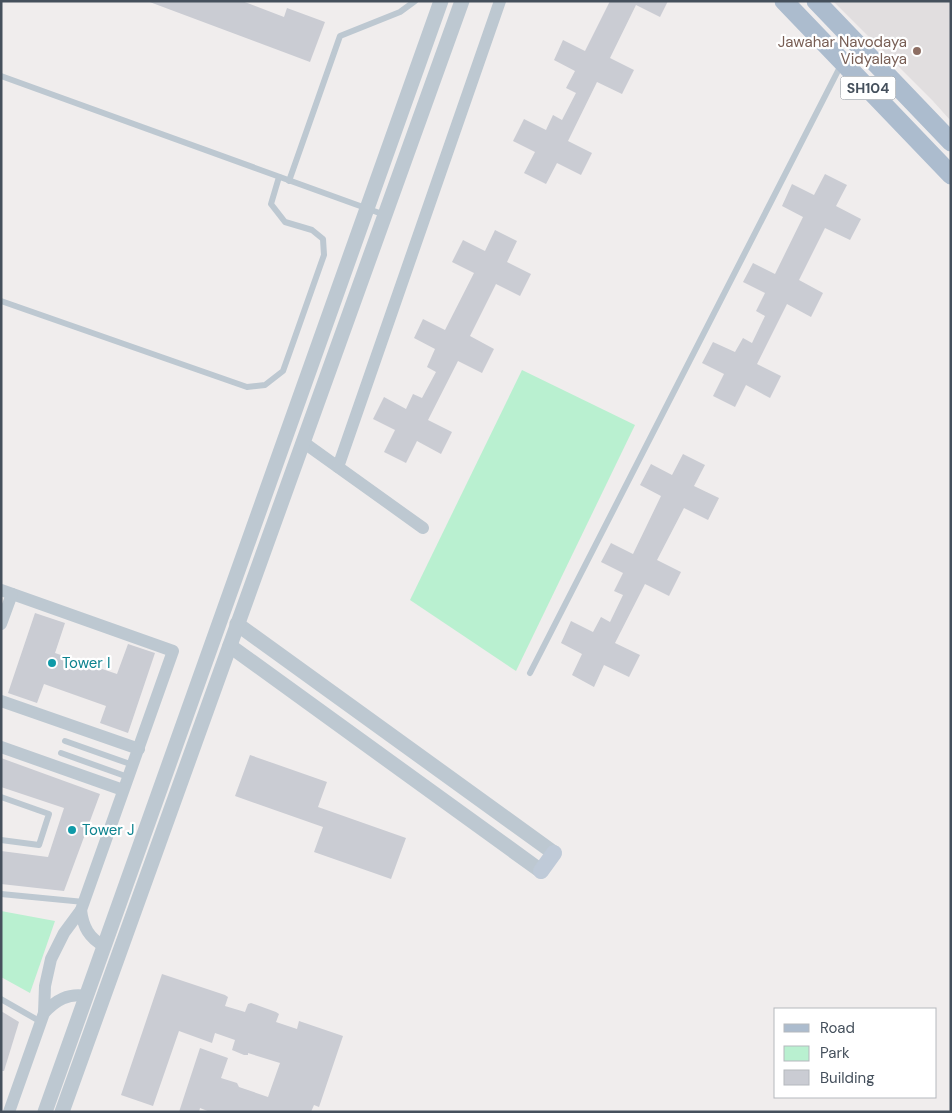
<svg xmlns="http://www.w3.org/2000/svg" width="952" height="1113" viewBox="0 0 952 1113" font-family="'DM Sans',sans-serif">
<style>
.education{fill:#e1dedf}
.green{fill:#b9f0d0}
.building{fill:#caccd3}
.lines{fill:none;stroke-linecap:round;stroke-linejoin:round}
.service{stroke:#bdc8d1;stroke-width:6}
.minor{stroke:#bdc8d1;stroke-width:12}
.tertiary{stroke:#bdc8d1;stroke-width:15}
.secondary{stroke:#bfcad8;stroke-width:16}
.primary{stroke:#acbcce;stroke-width:19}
.education-dot{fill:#8d6e63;stroke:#fff;stroke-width:2}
.culture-dot{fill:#0f9aa8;stroke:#fff;stroke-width:2}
.labels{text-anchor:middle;stroke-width:4.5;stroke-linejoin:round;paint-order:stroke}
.shield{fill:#fff;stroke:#7d848d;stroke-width:1}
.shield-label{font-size:14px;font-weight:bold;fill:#45505c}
.education-label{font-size:15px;fill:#785e54;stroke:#fff;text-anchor:end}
.culture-label{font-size:15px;fill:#0d838f;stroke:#fff;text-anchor:start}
</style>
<rect width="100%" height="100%" fill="#f0eded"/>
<!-- education -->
<path class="education" d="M 833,1 L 951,1 L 951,121 L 933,101 Z"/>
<!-- green -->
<g class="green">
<path d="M 522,370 L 635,425 L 516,671 L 410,600 Z"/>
<path d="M 1,911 L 55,921 L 30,993 L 1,977 Z"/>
</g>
<!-- building -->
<g class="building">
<path d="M 147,1 L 242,1 L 284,17 L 287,8 L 325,22 L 310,62 Z"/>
<path d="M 610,1 L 668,1 L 660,17 L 636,5 L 610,58 L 634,70 L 622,94 L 597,82 L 568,141 L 592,153 L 581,175 L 557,163 L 546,184 L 524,173 L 535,152 L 513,141 L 524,119 L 546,130 L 553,115 L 562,120 L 576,93 L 566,88 L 575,71 L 554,60 L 563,40 L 585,51 Z"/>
<path d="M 825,174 L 847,185 L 836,206 L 861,219 L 850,240 L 825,228 L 799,280 L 823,293 L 811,317 L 787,304 L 757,364 L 781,376 L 770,398 L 746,385 L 735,407 L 713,396 L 724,374 L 702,363 L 713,342 L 735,352 L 743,338 L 752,343 L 765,316 L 756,311 L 765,293 L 743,282 L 753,263 L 775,274 L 803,217 L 782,206 L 792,184 L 814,195 Z"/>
<path d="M 495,230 L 517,241 L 507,262 L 531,274 L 520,296 L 496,284 L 470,336 L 494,349 L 482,373 L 458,361 L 428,420 L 452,432 L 441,454 L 417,441 L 406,463 L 384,452 L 395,430 L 373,419 L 384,397 L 406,409 L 413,394 L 422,398 L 436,372 L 427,367 L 435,349 L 414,338 L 423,319 L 445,330 L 474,273 L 452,262 L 463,240 L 485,251 Z"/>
<path d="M 683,454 L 705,465 L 694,486 L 719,498 L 708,520 L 684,508 L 657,560 L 681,572 L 669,596 L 645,584 L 615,643 L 640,655 L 629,677 L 604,665 L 594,687 L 572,675 L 582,654 L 561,643 L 571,621 L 593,632 L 601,617 L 610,622 L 623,595 L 614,591 L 623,573 L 601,562 L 611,543 L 633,554 L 661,496 L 640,485 L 651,464 L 672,475 Z"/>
<path d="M 35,613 L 65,623 L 55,653 L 117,674 L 128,644 L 155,653 L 128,733 L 100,723 L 106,706 L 44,684 L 37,703 L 8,693 Z"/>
<path d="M 250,755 L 327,782 L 318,807 L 406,838 L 391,879 L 314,852 L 323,827 L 235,796 Z"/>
<path d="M 1,758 L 100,794 L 64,891 L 1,884 L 1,851 L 48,857 L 64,808 L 1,787 Z"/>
<path d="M 162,974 L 225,995 L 228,997 L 225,1006 L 245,1012 L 248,1004 L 251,1003 L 276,1012 L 279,1014 L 276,1022 L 297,1029 L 299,1021 L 343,1036 L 319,1107 L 314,1105 L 311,1112 L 210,1112 L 200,1108 L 199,1112 L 179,1112 L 200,1048 L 228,1058 L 221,1078 L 237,1083 L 239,1087 L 268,1097 L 280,1063 L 248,1053 L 248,1055 L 244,1055 L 232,1050 L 235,1040 L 215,1033 L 212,1043 L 179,1031 L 153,1106 L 121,1095 Z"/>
<path d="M 1,1011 L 19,1022 L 4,1071 L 1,1071 Z"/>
</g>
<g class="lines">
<!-- service -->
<g class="service">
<path d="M 1,76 L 385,215"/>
<path d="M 289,181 L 340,36 L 400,12 L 415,1"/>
<path d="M 1,301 L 247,387 L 265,385 L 283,371 L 324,255 L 323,239 L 312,230 L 285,222 L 271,204 L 279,177"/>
<path d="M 530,673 L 842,63"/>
<path d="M 65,741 L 133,765"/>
<path d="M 61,753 L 128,777"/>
<path d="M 1,797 L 49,814 L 39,845 L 1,840"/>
<path d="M 1,894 L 84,902"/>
<path d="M 1,999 L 41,1022"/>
</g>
<!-- minor -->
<g class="minor">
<path d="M 303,442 L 423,528"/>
<path d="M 338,467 L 500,1"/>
<path d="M 1,590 L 173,651 L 81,910 L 64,933 L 51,959 L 45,986 L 44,1013 L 9,1112"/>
<path d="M 1,624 L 12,594"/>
<path d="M 1,701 L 139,749"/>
<path d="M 1,747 L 123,790"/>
<path d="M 81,910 C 83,927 89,938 104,946"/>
<path d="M 44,1013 C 56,1000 68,993 86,996"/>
</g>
<!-- tertiary -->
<g class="tertiary">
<path d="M 237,624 L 554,853"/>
<path d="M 230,646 L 541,871"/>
<path d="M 45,1112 L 441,1"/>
<path d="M 62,1112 L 462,1"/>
</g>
<!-- secondary -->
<path class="secondary" d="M 541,871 L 554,853"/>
<!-- primary -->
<g class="primary">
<path d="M 784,1 L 951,175"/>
<path d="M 816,1 L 951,142"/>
</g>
</g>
<!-- markers -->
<circle class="education-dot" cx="917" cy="51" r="5"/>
<g class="culture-dot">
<circle cx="52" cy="663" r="5"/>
<circle cx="72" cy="830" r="5"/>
</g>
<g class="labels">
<!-- shield labels -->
<rect class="shield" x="840.5" y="76.5" width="55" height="23" rx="4"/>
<g class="shield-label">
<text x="868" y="93">SH104</text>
</g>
<!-- education labels -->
<g class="education-label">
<text x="907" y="47">Jawahar Navodaya<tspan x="907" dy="17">Vidyalaya</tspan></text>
</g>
<!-- culture labels -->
<g class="culture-label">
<text x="62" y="668">Tower I</text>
<text x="82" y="835">Tower J</text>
</g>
</g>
<!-- border -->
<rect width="952" height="1113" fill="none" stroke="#45505c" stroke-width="5"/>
<!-- legend -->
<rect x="774" y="1008" width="162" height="90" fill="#ffffff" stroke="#b5b9be"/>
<rect x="784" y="1024" width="25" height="8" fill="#acbcce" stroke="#b5b9be"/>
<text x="820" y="1033" font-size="15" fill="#45505c">Road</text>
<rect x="784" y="1046" width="25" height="15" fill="#b9f0d0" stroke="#b5b9be"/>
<text x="820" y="1058" font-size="15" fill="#45505c">Park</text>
<rect x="784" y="1070" width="25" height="15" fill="#caccd3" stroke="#b5b9be"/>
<text x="820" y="1083" font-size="15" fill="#45505c">Building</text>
</svg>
